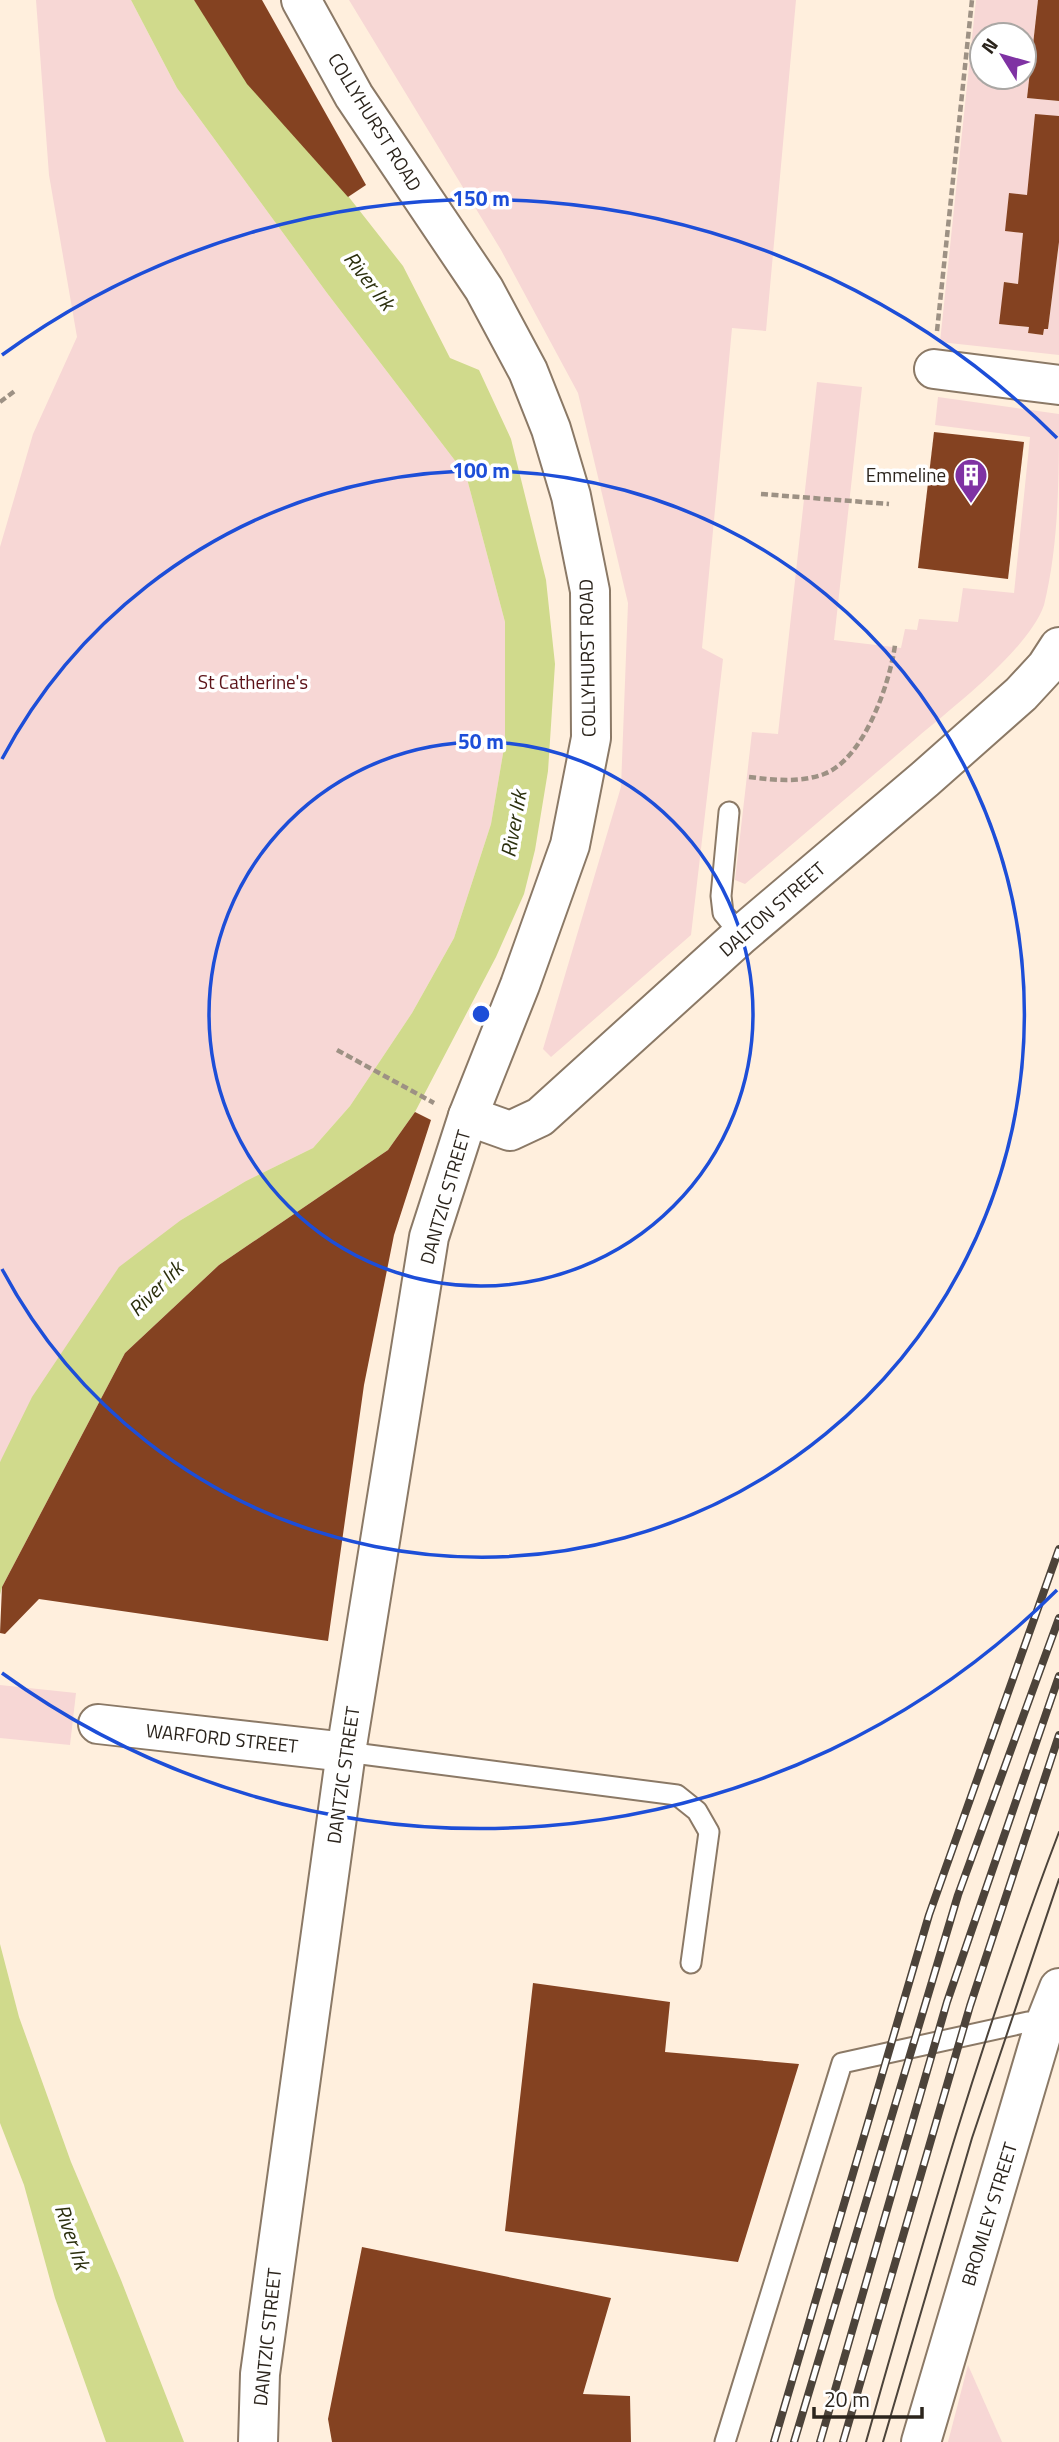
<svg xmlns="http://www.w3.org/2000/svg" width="1059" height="2442" viewBox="0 0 1059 2442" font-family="'Titillium Web',sans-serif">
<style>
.green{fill:#f7d7d5;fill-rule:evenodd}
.water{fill:#d0da8c}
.building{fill:#844221}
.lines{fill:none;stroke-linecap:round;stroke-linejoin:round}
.lane-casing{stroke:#8b7966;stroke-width:23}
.street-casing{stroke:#8b7966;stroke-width:42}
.secondary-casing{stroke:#8b7966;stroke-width:42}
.path{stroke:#9d9184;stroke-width:4.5;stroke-dasharray:7 3.5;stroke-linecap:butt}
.lane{stroke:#fff;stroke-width:19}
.street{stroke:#fff;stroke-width:38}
.secondary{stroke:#fff;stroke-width:38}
.tram{stroke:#4c433a;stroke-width:2}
.rail-casing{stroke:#4c433a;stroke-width:8}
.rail{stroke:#fff;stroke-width:5;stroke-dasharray:16;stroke-linecap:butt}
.ring{fill:none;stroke:#1d4ed8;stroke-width:3.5}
.labels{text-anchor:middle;stroke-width:7;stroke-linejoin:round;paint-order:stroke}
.street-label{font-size:19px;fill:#2b241c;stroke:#fff}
.poi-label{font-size:19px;fill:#2b241c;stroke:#fff;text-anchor:end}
.park-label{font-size:19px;fill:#5b1217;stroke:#fff}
.water-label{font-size:21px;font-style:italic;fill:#2b2f0d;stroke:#fff}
.centre{fill:#1d4ed8;stroke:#fff;stroke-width:3.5}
.ring-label{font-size:21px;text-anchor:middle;font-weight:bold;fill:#1d4ed8;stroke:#fff;stroke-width:7;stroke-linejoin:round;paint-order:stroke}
</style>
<rect width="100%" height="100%" fill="#ffefdd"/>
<!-- green -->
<g class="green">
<path d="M 36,0 L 131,0 L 177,88 L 327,293 L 466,475 L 505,622 L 505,742 L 491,824 L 454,938 L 412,1013 L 350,1106 L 313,1148 L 246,1181 L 181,1220 L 0,1462 L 0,547 L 33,434 L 77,337 L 49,175 Z"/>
<path d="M 349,0 L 796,0 L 766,331 L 732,328 L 702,648 L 723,659 L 691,935 L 551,1057 L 543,1049 L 621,787 L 628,603 L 578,393 L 501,250 Z"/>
<path d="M 976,0 L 1038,0 L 1027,98 L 1059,101 L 1059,116 L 1027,195 L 1009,194 L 1006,231 L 1023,233 L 1018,284 L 1005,282 L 999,324 L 1029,327 L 1028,333 L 1043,335 L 1044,329 L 1048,329 L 1059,242 L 1059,355 L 940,342 ZM 982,35 L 1024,35 L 1024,77 L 982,77 Z"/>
<path d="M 817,382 L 862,387 L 834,640 L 901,648 L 905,629 L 917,630 L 919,619 L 958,622 L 963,588 L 1014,593 L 1030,437 L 935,425 L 938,397 L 1059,414 C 1059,475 1059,545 1044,605 C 1028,651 949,710 912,742 C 856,790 801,837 745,884 L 735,880 L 752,732 L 778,734 Z"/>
<path d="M 0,1685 L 76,1693 L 70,1745 L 0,1738 Z"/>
<path d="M 968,2365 L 1002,2442 L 948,2442 Z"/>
</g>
<!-- water -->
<g class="water">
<path d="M 131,0 L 194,0 L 403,266 L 450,358 L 479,370 L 511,439 L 546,580 L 555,664 L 548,771 L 535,850 L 524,894 L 496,957 L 415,1112 L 388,1150 L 219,1265 L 125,1353 L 2,1587 L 0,1595 L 0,1462 L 32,1397 L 119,1267 L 181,1220 L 246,1181 L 313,1148 L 350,1106 L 412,1013 L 454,938 L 491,824 L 505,742 L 505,622 L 466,475 L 327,293 L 177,88 Z"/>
<path d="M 0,1944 L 19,2017 L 71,2162 L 121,2280 L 184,2442 L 106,2442 L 55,2298 L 24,2185 L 0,2123 Z"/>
</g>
<!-- building -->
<g class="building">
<path d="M 194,0 L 262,0 L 366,185 L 348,197 L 247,84 Z"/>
<path d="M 1038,0 L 1059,0 L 1059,101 L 1027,98 Z"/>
<path d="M 1035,114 L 1059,116 L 1059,242 L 1048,329 L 1044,329 L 1043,335 L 1028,333 L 1029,327 L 999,324 L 1004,282 L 1018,284 L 1023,233 L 1005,231 L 1009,193 L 1027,195 Z"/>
<path d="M 934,432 L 1024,442 L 1008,579 L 918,568 Z"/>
<path d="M 415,1112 L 431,1120 L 394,1235 L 364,1385 L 328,1641 L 39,1599 L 5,1634 L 0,1633 L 2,1587 L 125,1353 L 219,1265 L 388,1150 Z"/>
<path d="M 533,1983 L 670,2002 L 665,2052 L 799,2064 L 738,2262 L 505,2231 Z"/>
<path d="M 362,2247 L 611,2298 L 583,2394 L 630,2396 L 631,2442 L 332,2442 L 328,2419 Z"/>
</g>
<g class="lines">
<defs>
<g id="lane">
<path d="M 729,812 L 721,896 L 723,913 L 741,935"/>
<path d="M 346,1752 L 677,1795 L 697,1811 L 709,1832 L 691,1963"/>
<path d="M 725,2442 L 842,2063 L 1028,2022 L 1044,2026"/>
</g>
<g id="street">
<path d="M 934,369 L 1059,385"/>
<path d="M 468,1116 L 510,1131 L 540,1117 L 741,935 L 925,779 L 1021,694 L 1046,667 L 1059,647"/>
<path d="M 98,1724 L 346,1752"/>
<path d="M 921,2442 L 1044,2026 L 1059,1988"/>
</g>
<path id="secondary" d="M 258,2442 L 260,2374 L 346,1752 L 429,1237 L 468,1116 L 520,985 L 570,845 L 591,738 L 590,591 L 571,496 L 551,429 L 528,371 L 484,289 L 354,96 L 301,0"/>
</defs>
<!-- lane casing -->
<use href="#lane" class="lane-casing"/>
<!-- street casing -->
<use href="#street" class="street-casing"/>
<!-- secondary casing -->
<use href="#secondary" class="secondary-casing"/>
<!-- path -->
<g class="path">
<path d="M 937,331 L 972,0"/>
<path d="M 0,402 L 16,390"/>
<path d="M 761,494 L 889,504"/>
<path d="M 749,777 C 775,780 799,783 824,774 C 864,759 890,683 895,645"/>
<path d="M 337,1050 L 434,1103"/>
</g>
<!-- lane -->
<use href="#lane" class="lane"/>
<!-- street -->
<use href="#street" class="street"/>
<!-- secondary -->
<use href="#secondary" class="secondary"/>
<!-- tram -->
<g class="tram">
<path d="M 866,2442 C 924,2237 983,2031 1059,1832"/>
<path d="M 883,2442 L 972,2138 L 1059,1879"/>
</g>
<defs>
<g id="rail">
<path d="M 774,2442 L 929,1915 L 1059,1549"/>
<path d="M 794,2442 L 958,1895 L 1059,1618"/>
<path d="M 820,2442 L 947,2002 L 1059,1676"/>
<path d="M 843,2442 L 970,2006 L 1059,1735"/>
</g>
</defs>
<!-- rail casing -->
<use href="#rail" class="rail-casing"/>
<!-- rail -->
<use href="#rail" class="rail"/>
</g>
<!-- distance rings -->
<g class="ring">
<circle cx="481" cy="1014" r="272"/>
<path d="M2 759A543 543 0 1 1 2 1269"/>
<path d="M1057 1590A815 815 0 0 1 2 1673M2 355A815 815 0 0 1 1057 438"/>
</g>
<!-- icons -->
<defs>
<symbol id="building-pin" viewBox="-11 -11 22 30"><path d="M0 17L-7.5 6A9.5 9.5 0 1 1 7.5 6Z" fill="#7f32a3" stroke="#fff"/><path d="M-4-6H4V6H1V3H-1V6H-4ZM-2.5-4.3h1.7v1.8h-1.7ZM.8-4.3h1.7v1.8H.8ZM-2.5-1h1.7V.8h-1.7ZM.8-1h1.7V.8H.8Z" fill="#fff"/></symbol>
</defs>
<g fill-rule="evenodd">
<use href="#building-pin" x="952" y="456" width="38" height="52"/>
</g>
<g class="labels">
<!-- street labels -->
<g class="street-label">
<text transform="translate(375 122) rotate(58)" y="7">COLLYHURST ROAD</text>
<text transform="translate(587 658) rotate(-91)" y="7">COLLYHURST ROAD</text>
<text transform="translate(772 909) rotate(-41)" y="7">DALTON STREET</text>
<text transform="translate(445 1197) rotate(-74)" y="7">DANTZIC STREET</text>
<text transform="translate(222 1738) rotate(6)" y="7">WARFORD STREET</text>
<text transform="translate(343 1775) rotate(-82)" y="7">DANTZIC STREET</text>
<text transform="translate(989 2214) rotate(-73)" y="7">BROMLEY STREET</text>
<text transform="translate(267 2337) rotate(-84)" y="7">DANTZIC STREET</text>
</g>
<!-- poi labels -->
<g class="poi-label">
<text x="946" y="482">Emmeline</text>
</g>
<!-- park labels -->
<g class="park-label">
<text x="253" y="689">St Catherine's</text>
</g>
<!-- water labels -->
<g class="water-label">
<text transform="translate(369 281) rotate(52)" y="7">River Irk</text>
<text transform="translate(514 824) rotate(-80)" y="7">River Irk</text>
<text transform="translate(156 1289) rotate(-45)" y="7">River Irk</text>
<text transform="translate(72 2237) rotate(71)" y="7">River Irk</text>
</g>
</g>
<circle cx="481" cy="1014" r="10" class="centre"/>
<g class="ring-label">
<text x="481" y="206">150 m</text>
<text x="481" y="478">100 m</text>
<text x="481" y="749">50 m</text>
</g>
<!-- north arrow -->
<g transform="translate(1003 56) rotate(307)"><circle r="33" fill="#ffffff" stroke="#aaa7a4" stroke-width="2"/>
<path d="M0-5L12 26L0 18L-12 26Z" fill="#7f32a3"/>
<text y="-10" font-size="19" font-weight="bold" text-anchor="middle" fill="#2b241c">N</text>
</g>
<!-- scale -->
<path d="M814 2407v10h108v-10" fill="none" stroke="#2b241c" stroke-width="3.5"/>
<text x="824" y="2407" font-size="21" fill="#2b241c" stroke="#ffffff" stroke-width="5" paint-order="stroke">20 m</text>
</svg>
